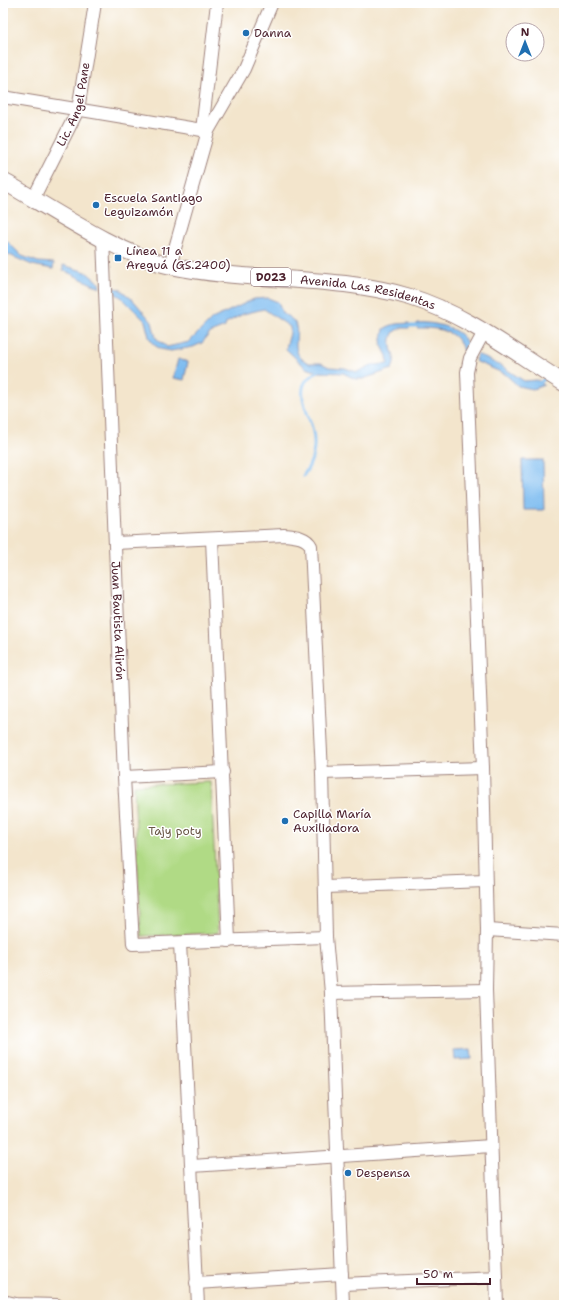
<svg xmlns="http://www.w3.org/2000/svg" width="567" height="1308" viewBox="0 0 567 1308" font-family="'Shantell Sans',sans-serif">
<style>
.green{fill:#b0da85;stroke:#7d7c58}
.water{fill:#7cbbf0;stroke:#636d8e}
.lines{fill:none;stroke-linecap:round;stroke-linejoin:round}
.stream{stroke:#7cbbf0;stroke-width:3}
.minor-casing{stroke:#9e827c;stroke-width:14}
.major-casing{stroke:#9e827c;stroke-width:18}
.minor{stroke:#fff;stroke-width:12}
.major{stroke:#fff;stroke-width:16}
.poi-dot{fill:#1f6fb2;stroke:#fff;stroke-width:1.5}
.labels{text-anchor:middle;stroke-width:3;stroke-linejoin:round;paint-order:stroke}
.shield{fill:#fff;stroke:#80626b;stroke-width:1}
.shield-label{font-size:11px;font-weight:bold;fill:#4a1f2b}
.poi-label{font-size:12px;fill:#4a1f2b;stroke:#fff;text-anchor:start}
.street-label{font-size:12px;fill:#4a1f2b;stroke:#fff}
.park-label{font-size:12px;fill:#695746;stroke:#fff}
</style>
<rect width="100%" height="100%" fill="#fff"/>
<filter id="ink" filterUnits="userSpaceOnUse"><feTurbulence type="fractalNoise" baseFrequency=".025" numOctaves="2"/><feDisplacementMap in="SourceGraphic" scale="8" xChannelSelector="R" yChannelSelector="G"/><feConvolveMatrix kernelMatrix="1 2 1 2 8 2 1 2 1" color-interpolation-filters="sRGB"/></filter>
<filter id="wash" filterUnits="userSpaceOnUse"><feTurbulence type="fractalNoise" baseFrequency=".012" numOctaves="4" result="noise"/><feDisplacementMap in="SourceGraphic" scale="16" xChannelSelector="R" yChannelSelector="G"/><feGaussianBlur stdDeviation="0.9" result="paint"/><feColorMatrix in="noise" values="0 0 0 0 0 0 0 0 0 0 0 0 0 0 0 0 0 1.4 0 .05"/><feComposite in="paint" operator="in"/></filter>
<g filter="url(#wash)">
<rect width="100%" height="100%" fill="#f3e5cc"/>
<!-- green -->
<path class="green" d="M 211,782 L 218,933 L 141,936 L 134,785 Z"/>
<!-- water -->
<g class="water">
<path d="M 3,237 L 22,256 L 38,262 L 54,263 L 53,269 L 32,265 L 7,254 L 3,245 Z"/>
<path d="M 63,265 L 86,272 L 99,283 L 100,288 L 63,270 Z"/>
<path d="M 110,287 L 120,289 L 134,301 L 152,322 L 156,338 L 167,347 L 189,342 L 212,319 L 254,299 L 268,298 L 278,302 L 282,313 C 287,316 292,318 295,323 C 301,335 287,354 309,363 L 321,363 L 329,367 L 345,368 L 357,372 L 372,365 L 387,364 L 388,363 L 387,356 L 381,344 L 384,329 C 392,323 400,324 409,323 L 409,328 L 401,328 L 393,333 C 385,351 400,354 392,369 L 363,379 L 355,379 L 343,373 L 318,372 L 306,368 L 286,349 C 287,341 291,335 290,327 L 264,309 L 243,314 L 226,323 L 225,327 L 210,333 L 202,343 L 193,347 L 171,351 L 160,349 L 153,344 L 149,337 L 145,321 L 121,297 L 109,290 Z"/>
<path d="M 417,323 C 435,321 478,331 465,357 C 459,330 442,328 417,328 Z"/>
<path d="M 477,354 L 503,367 L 524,381 L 537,380 L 544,385 L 533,389 L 518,386 L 505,374 L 475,361 Z"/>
<path d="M 178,359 L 188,362 L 184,380 L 173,378 Z"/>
<path d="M 522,460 L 543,460 L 544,510 L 523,510 Z"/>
<path d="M 471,1049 L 472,1059 L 455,1060 L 454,1050 Z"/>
</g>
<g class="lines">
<!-- stream -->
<g class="stream">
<path d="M 405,326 L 420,326"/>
<path d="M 537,385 L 547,377"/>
<path d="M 303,476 C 312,464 316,448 313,432 C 311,419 296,394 306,381 C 310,377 316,373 320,369"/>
</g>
</g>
</g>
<g filter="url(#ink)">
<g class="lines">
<defs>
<g id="minor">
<path d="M 3,97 L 208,131"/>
<path d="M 202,130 L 217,3"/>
<path id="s1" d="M 33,199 L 78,110 L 95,3"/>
<path id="s2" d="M 103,238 L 124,777 L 133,944 L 326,937"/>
<path d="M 170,266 L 208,131 L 244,69 L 272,3"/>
<path d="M 212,539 L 229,941"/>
<path d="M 115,543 L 284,535 C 293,536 306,536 311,546 L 322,773 L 326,937 L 331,993 L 343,1305"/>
<path d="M 322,773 L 483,768"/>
<path d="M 124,777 L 223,772"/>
<path d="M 326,887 L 485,881"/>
<path d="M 487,930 L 564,935"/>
<path d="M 180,943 L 198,1305"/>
<path d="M 331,993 L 486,990"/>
<path d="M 192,1166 L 491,1146"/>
<path d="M 496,1277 L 497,1305"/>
<path d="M 196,1283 L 342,1274"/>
<path d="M 343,1284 L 496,1277 L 486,990 L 487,930 L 483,768 L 467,372 L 470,358 L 484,332"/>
<path d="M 3,1301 L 16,1304 L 57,1305"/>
</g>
<g id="major">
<path id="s3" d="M 3,181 C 52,209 117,254 171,266 C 250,283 333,274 410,297 C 466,314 515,353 564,383"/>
</g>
</defs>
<!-- minor casing -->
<use href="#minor" class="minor-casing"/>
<!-- major casing -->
<use href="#major" class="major-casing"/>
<!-- minor -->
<use href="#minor" class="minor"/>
<!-- major -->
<use href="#major" class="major"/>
</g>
</g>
<!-- markers -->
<g class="poi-dot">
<circle cx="246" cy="33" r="4"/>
<circle cx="96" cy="205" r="4"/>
<rect x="114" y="254" width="8" height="8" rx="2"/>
<circle cx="285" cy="821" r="4"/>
<circle cx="348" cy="1173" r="4"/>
</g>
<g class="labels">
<!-- shield labels -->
<rect class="shield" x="251" y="268" width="40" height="18" rx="3"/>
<g class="shield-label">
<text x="271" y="281">D023</text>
</g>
<!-- poi labels -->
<g class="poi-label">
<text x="254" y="37">Danna</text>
<text x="104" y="202">Escuela Santiago<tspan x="104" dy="14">Leguizamón</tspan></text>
<text x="126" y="255">Línea 11 a<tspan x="126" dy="14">Areguá (GS.2400)</tspan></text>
<text x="293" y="818">Capilla María<tspan x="293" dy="14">Auxiliadora</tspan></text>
<text x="356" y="1177">Despensa</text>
</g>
<!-- street labels -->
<g class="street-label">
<text dy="4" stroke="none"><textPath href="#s1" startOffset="104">Lic. Angel Pane</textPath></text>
<text dy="4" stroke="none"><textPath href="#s3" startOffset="388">Avenida Las Residentas</textPath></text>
<text dy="4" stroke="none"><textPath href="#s2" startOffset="383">Juan Bautista Alirón</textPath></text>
</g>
<!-- park labels -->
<g class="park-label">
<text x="175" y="835">Tajy poty</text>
</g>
</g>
<!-- margin -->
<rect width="567" height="1308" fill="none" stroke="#fff" stroke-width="16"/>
<!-- north arrow -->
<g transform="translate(525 42)"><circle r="19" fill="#ffffff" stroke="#b7a5aa"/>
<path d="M0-3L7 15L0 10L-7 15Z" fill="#1f6fb2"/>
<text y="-6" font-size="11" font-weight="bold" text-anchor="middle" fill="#4a1f2b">N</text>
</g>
<!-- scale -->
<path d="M417 1278v6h73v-6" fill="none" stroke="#4a1f2b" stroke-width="2"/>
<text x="423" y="1278" font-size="12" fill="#4a1f2b" stroke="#ffffff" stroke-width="3" paint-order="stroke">50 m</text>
</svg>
